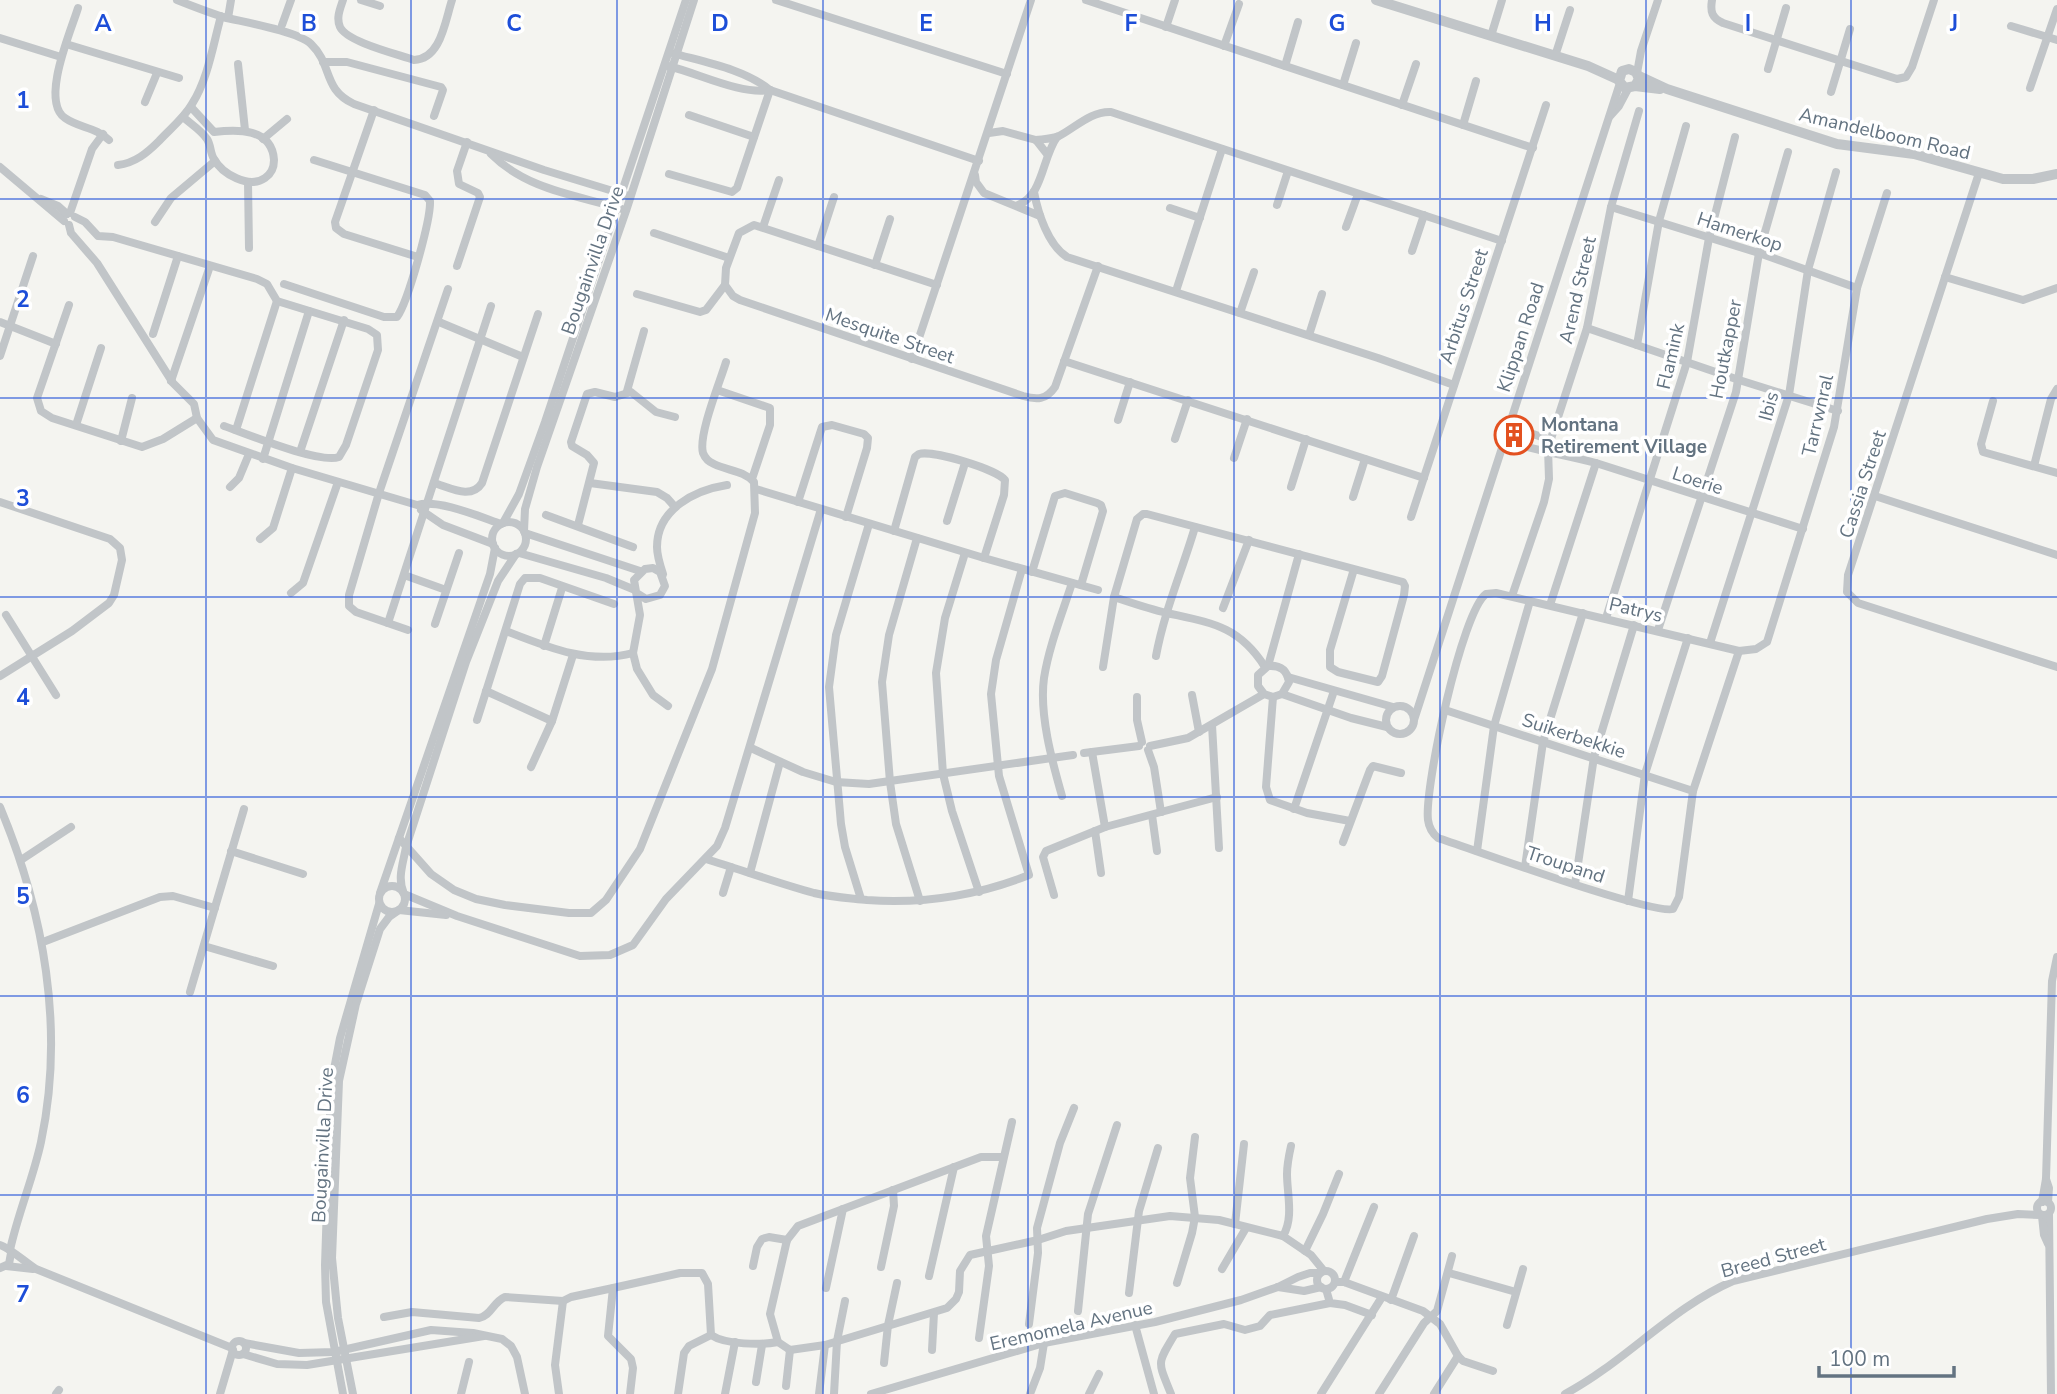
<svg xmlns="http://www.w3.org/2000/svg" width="2057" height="1394" viewBox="0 0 2057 1394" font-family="'Nunito Sans',sans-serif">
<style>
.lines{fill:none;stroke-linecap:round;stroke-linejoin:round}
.minor{stroke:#c1c5c8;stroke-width:8}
.tertiary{stroke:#c1c5c8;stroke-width:10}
.grid{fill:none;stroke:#1d4ed8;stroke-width:2;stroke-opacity:0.55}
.labels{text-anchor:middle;stroke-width:7;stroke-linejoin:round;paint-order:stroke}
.street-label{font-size:19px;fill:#637381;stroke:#fff}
.poi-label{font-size:19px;font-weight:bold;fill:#637381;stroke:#fff;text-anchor:start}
.grid-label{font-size:23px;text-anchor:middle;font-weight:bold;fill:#1d4ed8;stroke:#fff;stroke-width:7;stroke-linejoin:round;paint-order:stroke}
</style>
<rect width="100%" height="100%" fill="#f4f4f0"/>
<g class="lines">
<!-- minor -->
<g class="minor">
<path d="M 177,0 C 192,6 208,12 223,17 C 243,22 297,31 311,44 C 333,65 322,89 354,104 L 544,170 L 626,195"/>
<path d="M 343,0 C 340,9 336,18 340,27 C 347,42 397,54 414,60 C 441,59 445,21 452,0"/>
<path d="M 361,0 L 380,6"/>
<path d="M 776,0 L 1007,74"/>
<path d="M 1086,0 L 1533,148"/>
<path d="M 1712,0 C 1710,12 1712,18 1723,23 L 1897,79 L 1906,77 L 1912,67 L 1934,0"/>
<path d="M 78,8 C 71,31 40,101 65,118 C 79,128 96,127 109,140"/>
<path d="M 228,18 L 231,0"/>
<path d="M 282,25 L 291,0"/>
<path d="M 2011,26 L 2057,40"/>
<path d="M 1166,27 L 1175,0"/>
<path d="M 1491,36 L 1502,0"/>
<path d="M 0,38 L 61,57"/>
<path d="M 66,44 L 179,78"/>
<path d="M 1224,46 L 1239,4"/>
<path d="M 672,53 C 704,62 744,69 770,90 L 979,161"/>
<path d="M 1555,56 L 1570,10"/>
<path d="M 323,62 L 347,62 L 441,87 L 443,90 L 434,116"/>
<path d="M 238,64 L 245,130"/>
<path d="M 668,66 C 698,73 740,95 770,90"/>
<path d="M 1285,66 L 1298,22"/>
<path d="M 1768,69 L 1786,8"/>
<path d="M 1637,73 L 1641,51 L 1658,0"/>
<path d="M 1343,85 L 1356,43"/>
<path d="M 2030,88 L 2057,9"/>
<path d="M 1831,92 L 1850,29"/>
<path d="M 145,102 L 157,73"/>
<path d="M 1402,105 L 1416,64"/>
<path d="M 374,110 L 335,222 L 336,228 L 344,234 L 418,257"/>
<path d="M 689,115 L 754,137"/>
<path d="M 1610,116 L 1619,106 L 1628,89"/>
<path d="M 183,117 C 191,124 201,130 207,139 C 211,145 210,153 214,159 C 222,174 249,189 265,178 C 271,174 274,168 274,160 C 272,128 237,129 214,132 L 191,107"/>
<path d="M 1463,125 L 1476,81"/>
<path d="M 989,133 L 1003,131 L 1036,140 L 1047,154"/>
<path d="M 263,139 L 287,119"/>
<path d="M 1036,140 C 1044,139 1052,139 1059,136 C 1076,127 1091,111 1111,112 L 1502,241"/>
<path d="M 491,154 C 527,190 576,195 622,209"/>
<path d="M 118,165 C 135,163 147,153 159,141 C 170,129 184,118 192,104 C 208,79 213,45 221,16"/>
<path d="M 0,167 L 64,221"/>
<path d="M 1979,173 L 1848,575 L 1847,592 L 1858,603 L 2057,667"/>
<path d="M 669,174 L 732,192 L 737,188 L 770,90"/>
<path d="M 975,175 L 976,182 L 984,193 L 1040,216"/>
<path d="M 248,182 L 249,248"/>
<path d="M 1034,192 C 1038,213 1048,245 1067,257 L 1378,358 L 1454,385"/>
<path d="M 41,199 L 58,206 L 67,214"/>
<path d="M 1018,205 C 1043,196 1042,158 1057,137"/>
<path d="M 1277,205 L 1288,171"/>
<path d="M 1611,207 L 1759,253 L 1857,288"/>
<path d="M 1170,208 L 1200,218"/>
<path d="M 70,213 L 92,149 L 103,134"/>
<path d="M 75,217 L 85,222 L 98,236 L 113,237 L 257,279 L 267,284 L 277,301 L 368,329 L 377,335 L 378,350 L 346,445 L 339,457 C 319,464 247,434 224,426"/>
<path d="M 155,222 L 171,198 L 215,161"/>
<path d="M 69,225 L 71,233 L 97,263 L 173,383 L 194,404 L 197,418 L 213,440 L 292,468 L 417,505 C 439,499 478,516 501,524"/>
<path d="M 763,227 L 779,180"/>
<path d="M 1346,227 L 1358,194"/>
<path d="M 654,233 L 729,258"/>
<path d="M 818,246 L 834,197"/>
<path d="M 1412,251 L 1424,215"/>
<path d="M 875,265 L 890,219"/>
<path d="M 457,266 L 480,197 L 478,193 L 459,184 L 457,171 L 467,142"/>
<path d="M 1945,277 L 2023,300 L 2057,288"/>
<path d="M 284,284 L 384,317 L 397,317 C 408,302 431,219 430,201 L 425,195 L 314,160"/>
<path d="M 725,285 L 733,296 L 740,300 L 1023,396 C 1037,400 1046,400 1055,387 L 1098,266"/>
<path d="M 1176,291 L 1222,149"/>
<path d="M 637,294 L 700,312 L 706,310 L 725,285 L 726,268 L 739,233 L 754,225 L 937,285"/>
<path d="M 69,305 L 37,398 L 41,411 L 52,418 L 142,447 L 163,439 L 197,418"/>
<path d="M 1240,313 L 1254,272"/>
<path d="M 0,322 L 56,344"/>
<path d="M 439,322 L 523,357"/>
<path d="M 1587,328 L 1739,380 L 1838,411"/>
<path d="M 153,334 L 178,256"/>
<path d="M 1309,335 L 1322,294"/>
<path d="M 1637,345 L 1659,221 L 1686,126"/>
<path d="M 0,356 L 33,256"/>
<path d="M 912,359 L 1031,0"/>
<path d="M 1064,361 L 1424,478"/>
<path d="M 171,381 L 210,266"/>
<path d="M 717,390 L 770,408 L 770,425 L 752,479"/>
<path d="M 627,391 L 644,331"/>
<path d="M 1993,401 L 1981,444 L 1983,452 L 2057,473"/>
<path d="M 1118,420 L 1130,382"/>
<path d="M 76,425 L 101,348"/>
<path d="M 1508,425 L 1550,440"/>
<path d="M 236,430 L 277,301"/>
<path d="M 1175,439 L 1188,400"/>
<path d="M 1503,440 C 1533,450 1565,455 1596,463 L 1803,529"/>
<path d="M 121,441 L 132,398"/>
<path d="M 300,452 L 344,320"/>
<path d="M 1234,458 L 1247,419"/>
<path d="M 263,459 L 309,311"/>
<path d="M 2034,466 L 2051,399 L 2057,389"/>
<path d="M 434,483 C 451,488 471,500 482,483 L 538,314"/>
<path d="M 590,483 L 657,492 L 667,498 L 675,507"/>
<path d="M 230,487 L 239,478 L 249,454"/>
<path d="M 1291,487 L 1306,439"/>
<path d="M 756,489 L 984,558 L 1098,590"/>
<path d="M 1875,496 L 2057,555"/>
<path d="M 1353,497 L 1365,459"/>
<path d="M 0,502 L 110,539 L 120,548 L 122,560 L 114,595 L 109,603 L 72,631 L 0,676"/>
<path d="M 798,502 L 822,427 L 832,425 L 864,434 L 868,438 L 867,448 L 846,517"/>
<path d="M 421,510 L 443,525 L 493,544"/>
<path d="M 546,515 L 633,547"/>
<path d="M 1411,517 L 1546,105"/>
<path d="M 947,521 L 965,463"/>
<circle cx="509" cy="539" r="17"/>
<path d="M 503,523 L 519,494 L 545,422 L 686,0"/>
<path d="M 578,525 L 594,463 L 587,455 L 572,446 L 571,442 L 587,394 L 595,392 L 615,397 L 631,392 L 656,412 L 675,417"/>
<path d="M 524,531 L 525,509 L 537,467 L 626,211 L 694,0"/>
<path d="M 894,531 L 915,457 L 919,454 C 933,450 996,469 1005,480 L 1004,495 L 984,558"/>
<path d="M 525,533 L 640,571"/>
<path d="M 917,538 L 889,635 L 882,682 L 890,782 L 896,824 L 920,901"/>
<path d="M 260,539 L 273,528 L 292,468"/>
<path d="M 519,553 L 606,578 L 635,590"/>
<path d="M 965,553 L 945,618 L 936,673 L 943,774 L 952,811 L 979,892"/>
<path d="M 516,554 L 498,581 L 466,662 L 406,847 C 403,864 397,878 404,894 L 457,916 L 580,956 L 610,955 L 633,945 L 666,899 L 717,846 L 725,828 L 821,509"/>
<path d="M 1032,572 L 1055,496 L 1065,493 L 1097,503 L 1101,505 L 1103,511 L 1081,585"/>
<path d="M 663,574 C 660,565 657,556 657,547 C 657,509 695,490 727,485"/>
<path d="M 404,575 L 446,590"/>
<path d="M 291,593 L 303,583 L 338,482"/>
<path d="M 638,594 L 646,599 L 660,595 L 665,586 L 660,572 L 653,568 L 645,569 L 634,580 L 640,615 L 633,653 L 637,669 L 653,695 L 668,706"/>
<path d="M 1512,596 L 1544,502 L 1549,479 L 1548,448 L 1587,328 L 1611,207 L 1639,111"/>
<path d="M 1114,597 C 1132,603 1149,609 1167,613 C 1212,623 1239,626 1265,667"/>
<path d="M 1550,605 L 1596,463"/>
<path d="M 1223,608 L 1249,540"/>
<path d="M 6,615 L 56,695"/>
<path d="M 1606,618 L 1687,362 L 1709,238 L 1735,137"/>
<path d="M 388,623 L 491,306"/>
<path d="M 435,624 L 459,553"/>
<path d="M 408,630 L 356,612 L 349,606 L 349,595 L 379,493 L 448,289"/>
<path d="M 1658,630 L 1736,392 L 1759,253 L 1788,152"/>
<path d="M 506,631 C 547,647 589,665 633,653"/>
<path d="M 1710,643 L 1789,395 L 1808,270 L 1836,172"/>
<path d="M 544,646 L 562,588"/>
<path d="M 1739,651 L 1693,791 L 1679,897 L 1673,909 C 1652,915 1472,849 1438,838 C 1432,833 1429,828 1428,820 C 1424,788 1462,611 1486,594 L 1496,593 L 1739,651 L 1756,649 L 1767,642 L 1834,427 L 1857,288 L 1887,193"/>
<path d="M 1156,656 C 1164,612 1182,571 1195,527"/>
<path d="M 1268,666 L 1299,554"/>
<path d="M 1103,667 L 1114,597 L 1137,519 L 1143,514 L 1147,514 L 1403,582 L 1405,586 L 1404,595 L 1382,676 L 1378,682 L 1338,672 L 1330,667 L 1330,650 L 1354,569"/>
<path d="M 1288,677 L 1393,707"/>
<path d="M 486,691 L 552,721"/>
<path d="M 1282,694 L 1351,718 L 1387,727"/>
<path d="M 1192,695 L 1199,732"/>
<path d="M 1137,697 L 1137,720 L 1142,742"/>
<path d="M 1273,697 L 1266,787 L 1270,800 L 1307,813 L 1350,821"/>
<circle cx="1400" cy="720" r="14"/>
<path d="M 1445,710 L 1693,791"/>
<path d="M 477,720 L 520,584 L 525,578 L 540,578 L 614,604"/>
<path d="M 1414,720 L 1620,83"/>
<path d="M 1212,725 L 1219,848"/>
<path d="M 1150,746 L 1188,738 L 1264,694 L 1273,697 L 1282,694 L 1289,682 C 1287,670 1280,665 1268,666 L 1258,675 L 1258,686 L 1264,694"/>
<path d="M 751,748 L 803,772 L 836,782 L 869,784 L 1073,755"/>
<path d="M 1148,750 L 1154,767 L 1161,812"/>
<path d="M 1092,752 L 1105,827"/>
<path d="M 1084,753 L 1139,746"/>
<path d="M 531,767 L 552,721 L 573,655"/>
<path d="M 1062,796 C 1052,761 1039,714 1044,678 C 1049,646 1062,614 1072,583"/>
<path d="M 0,807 C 44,912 65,1029 41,1142 C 33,1179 18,1213 10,1250"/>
<path d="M 1294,809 L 1334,691"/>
<path d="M 1152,815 L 1157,851"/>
<path d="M 1095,831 L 1101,873"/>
<path d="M 399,838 L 431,874 L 454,890 L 476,899 L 505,905 L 569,913 L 591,913 L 606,900 L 640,849 L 712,669 L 755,513 L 754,482 C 743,470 728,471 714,464 C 709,462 705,458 703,453 C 698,435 720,382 726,362"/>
<path d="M 1343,842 L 1370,770 L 1373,766 L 1401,773"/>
<path d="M 231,851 L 303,874"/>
<path d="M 1477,851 L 1494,726 L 1530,601"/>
<path d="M 706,859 C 742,870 777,883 814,893 C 831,897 849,898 867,900 C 924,904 976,896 1029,875 L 999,776 L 991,694 L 996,660 L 1022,569"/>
<path d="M 21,860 L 71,827"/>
<path d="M 1525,867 L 1543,742 L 1583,613"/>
<path d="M 750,873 L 780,762"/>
<path d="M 1575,884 L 1594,757 L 1634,625"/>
<circle cx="392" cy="899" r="13"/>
<path d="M 380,893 L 490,574 L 495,548"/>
<path d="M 723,893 L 731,867"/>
<path d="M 1054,895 L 1043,857 L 1046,851 L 1105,827 L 1217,797"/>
<path d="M 861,899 L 845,847 L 841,824 L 829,687 L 836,635 L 869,524"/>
<path d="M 1628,901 L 1645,774 L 1688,638"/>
<path d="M 43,942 L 160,897 L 173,896 L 215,908"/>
<path d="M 204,946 L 273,966"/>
<path d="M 190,992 L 244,809"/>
<path d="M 1003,1157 L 981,1157 L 798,1226 L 787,1240 L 770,1314 L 778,1342 L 790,1350 L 825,1345 L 947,1308 L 956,1299 L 959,1292 L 960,1271 L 970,1255 L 1038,1240 L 1066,1231 L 1170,1216 L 1219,1220 L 1283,1236 L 1311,1255 L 1324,1271"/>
<path d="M 2046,1179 L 2049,1188 L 2048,1202"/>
<circle cx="2044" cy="1208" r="7"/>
<path d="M 2042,1202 L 2046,1179 L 2052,981 L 2057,957"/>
<path d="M 2049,1214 L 2051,1394"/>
<path d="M 2042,1216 L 2044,1235 L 2048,1244"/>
<path d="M 1235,1224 L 1244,1144"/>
<path d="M 1283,1236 C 1294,1218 1287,1194 1287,1174 C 1287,1165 1289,1155 1291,1146"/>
<path d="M 0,1245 C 10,1248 25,1262 36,1269 L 232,1348"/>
<path d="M 1305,1251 L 1323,1214 L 1339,1174"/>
<path d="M 6,1266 L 33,1269"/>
<path d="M 753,1266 L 757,1247 L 762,1239 L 769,1237 L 787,1240"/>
<path d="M 881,1267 L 894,1206 L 893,1190"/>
<path d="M 0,1268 L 9,1264 L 11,1253"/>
<path d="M 1222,1269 L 1246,1228"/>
<circle cx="1326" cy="1280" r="9"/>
<path d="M 1449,1273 L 1516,1292"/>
<path d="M 929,1276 L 954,1167"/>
<path d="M 1336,1282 L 1344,1282 L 1423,1311 L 1440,1324 L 1458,1356 L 1463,1361 L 1493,1371"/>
<path d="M 1344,1282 L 1374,1207"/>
<path d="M 1177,1283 L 1192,1233 L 1195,1217 L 1190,1178 L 1195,1137"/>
<path d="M 1278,1287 L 1304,1291 L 1321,1287"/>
<path d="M 826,1288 L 843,1209"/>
<path d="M 1326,1289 L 1330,1303 L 1345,1305 L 1372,1315"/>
<path d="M 1129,1293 L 1139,1211 L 1158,1148"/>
<path d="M 1391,1300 L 1414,1236"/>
<path d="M 1078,1311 L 1088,1214 L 1117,1125"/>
<path d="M 384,1317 L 412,1312 L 479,1318 C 491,1316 493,1302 505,1297 L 563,1301 L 571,1297 L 613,1288"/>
<path d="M 1029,1324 L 1038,1253 L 1037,1228 L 1060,1143 L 1074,1108"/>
<path d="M 1135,1325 L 1154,1394"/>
<path d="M 1507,1325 L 1523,1269"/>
<path d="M 979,1338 L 989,1266 L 986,1236 L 1012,1122"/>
<circle cx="239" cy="1348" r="7"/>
<path d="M 244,1343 L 299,1353 L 334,1352 L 431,1330 L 473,1333 L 502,1339 L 511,1346 L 517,1357 L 525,1394"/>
<path d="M 932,1350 L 934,1313"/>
<path d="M 243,1354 L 277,1364 L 307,1365 L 484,1336"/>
<path d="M 884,1363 L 888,1325 L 897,1283"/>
<path d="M 756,1382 L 762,1345"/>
<path d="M 786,1386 L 790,1350"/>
<path d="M 56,1394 L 59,1390"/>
<path d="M 220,1394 L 233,1350"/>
<path d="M 343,1394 L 326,1302 L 325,1265 L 331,1085 L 340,1038 L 379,904"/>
<path d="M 353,1394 L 338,1318 L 332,1258 L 339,1081 L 356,1004 L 380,929 L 389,917 L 399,910 L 446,915"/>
<path d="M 461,1394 L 469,1362"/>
<path d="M 559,1394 L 555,1365 L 563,1301"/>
<path d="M 630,1394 L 633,1368 L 631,1359 L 608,1336 L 613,1288 L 680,1273 L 702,1273 L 708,1284 L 711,1335 C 726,1345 761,1345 778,1342"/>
<path d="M 678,1394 L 684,1353 L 689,1346 L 711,1335"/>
<path d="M 725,1394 L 735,1342"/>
<path d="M 819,1394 L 825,1345"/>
<path d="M 834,1394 L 837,1341 L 845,1301"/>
<path d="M 871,1394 L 1044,1343 L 1155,1322 L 1241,1300 L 1278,1287 L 1298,1277 L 1310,1273 L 1320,1273"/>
<path d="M 1030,1394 L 1040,1368 L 1044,1343"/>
<path d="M 1089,1394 L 1099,1374"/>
<path d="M 1171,1394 C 1158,1361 1156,1365 1175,1334 L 1224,1324 L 1245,1330 L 1260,1326 L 1270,1315 L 1330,1303"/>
<path d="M 1321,1394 L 1382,1297"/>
<path d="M 1379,1394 L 1424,1323 L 1437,1311 L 1452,1256"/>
<path d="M 1434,1394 L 1458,1356"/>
<path d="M 1565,1394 C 1625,1362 1671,1308 1733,1281 L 1987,1219 L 2018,1214 L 2040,1215"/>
</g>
<!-- tertiary -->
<g class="tertiary">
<path d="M 1376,0 L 1588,66 L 1619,80"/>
<path d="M 1639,76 L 1667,89 L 1837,144 L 1914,154 L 2003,179 L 2033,179 L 2057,174"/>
<path d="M 1635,86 L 1639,79 L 1636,72 L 1629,69 L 1622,71 L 1619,81 L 1625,88 L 1635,86 L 1660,89"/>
</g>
</g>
<!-- grid -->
<path class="grid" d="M 206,0 L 206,1394M 411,0 L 411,1394M 617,0 L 617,1394M 823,0 L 823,1394M 1028,0 L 1028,1394M 1234,0 L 1234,1394M 1440,0 L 1440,1394M 1646,0 L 1646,1394M 1851,0 L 1851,1394M 0,199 L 2057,199M 0,398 L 2057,398M 0,597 L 2057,597M 0,797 L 2057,797M 0,996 L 2057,996M 0,1195 L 2057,1195"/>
<!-- icons -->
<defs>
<symbol id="building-ring" viewBox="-11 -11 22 22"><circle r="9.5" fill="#fff" stroke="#e35120" stroke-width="1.5"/><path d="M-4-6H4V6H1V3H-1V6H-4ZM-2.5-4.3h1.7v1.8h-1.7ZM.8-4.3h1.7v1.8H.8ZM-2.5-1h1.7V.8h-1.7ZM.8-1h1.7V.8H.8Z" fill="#e35120"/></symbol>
</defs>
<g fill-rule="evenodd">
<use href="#building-ring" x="1492" y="413" width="44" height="44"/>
</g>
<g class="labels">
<!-- street labels -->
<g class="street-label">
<text transform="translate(1885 133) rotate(13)" y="7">Amandelboom Road</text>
<text transform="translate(1740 231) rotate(18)" y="7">Hamerkop</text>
<text transform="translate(592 260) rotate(-71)" y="7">Bougainvilla Drive</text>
<text transform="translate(1577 290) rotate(-77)" y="7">Arend Street</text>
<text transform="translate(1463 306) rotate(-72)" y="7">Arbitus Street</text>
<text transform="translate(890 335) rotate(19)" y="7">Mesquite Street</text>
<text transform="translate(1520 337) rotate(-72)" y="7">Klippan Road</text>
<text transform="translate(1725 349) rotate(-79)" y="7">Houtkapper</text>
<text transform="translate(1670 356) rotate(-77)" y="7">Flamink</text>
<text transform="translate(1768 406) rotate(-75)" y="7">Ibis</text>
<text transform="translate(1817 415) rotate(-77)" y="7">Tarrwnral</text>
<text transform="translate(1698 480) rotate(18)" y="7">Loerie</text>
<text transform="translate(1862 484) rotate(-72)" y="7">Cassia Street</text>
<text transform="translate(1636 609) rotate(13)" y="7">Patrys</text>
<text transform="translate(1574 735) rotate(18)" y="7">Suikerbekkie</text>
<text transform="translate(1566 864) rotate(18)" y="7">Troupand</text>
<text transform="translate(322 1145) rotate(-87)" y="7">Bougainvilla Drive</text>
<text transform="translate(1773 1257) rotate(-15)" y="7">Breed Street</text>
<text transform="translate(1071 1325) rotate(-13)" y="7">Eremomela Avenue</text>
</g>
<!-- poi labels -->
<g class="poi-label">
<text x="1541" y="431">Montana<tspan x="1541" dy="22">Retirement Village</tspan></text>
</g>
</g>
<g class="grid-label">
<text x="103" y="31">A</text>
<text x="309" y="31">B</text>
<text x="514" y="31">C</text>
<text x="720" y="31">D</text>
<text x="926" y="31">E</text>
<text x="1131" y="31">F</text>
<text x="1337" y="31">G</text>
<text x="1543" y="31">H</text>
<text x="1748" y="31">I</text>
<text x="1954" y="31">J</text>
<text x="23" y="108">1</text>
<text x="23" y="307">2</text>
<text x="23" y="506">3</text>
<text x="23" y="705">4</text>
<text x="23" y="904">5</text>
<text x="23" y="1103">6</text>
<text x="23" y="1302">7</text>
</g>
<!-- scale -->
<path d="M1819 1366v10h135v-10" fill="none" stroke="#637381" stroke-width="3.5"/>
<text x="1829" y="1366" font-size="21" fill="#637381" stroke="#ffffff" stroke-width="5" paint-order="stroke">100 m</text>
</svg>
